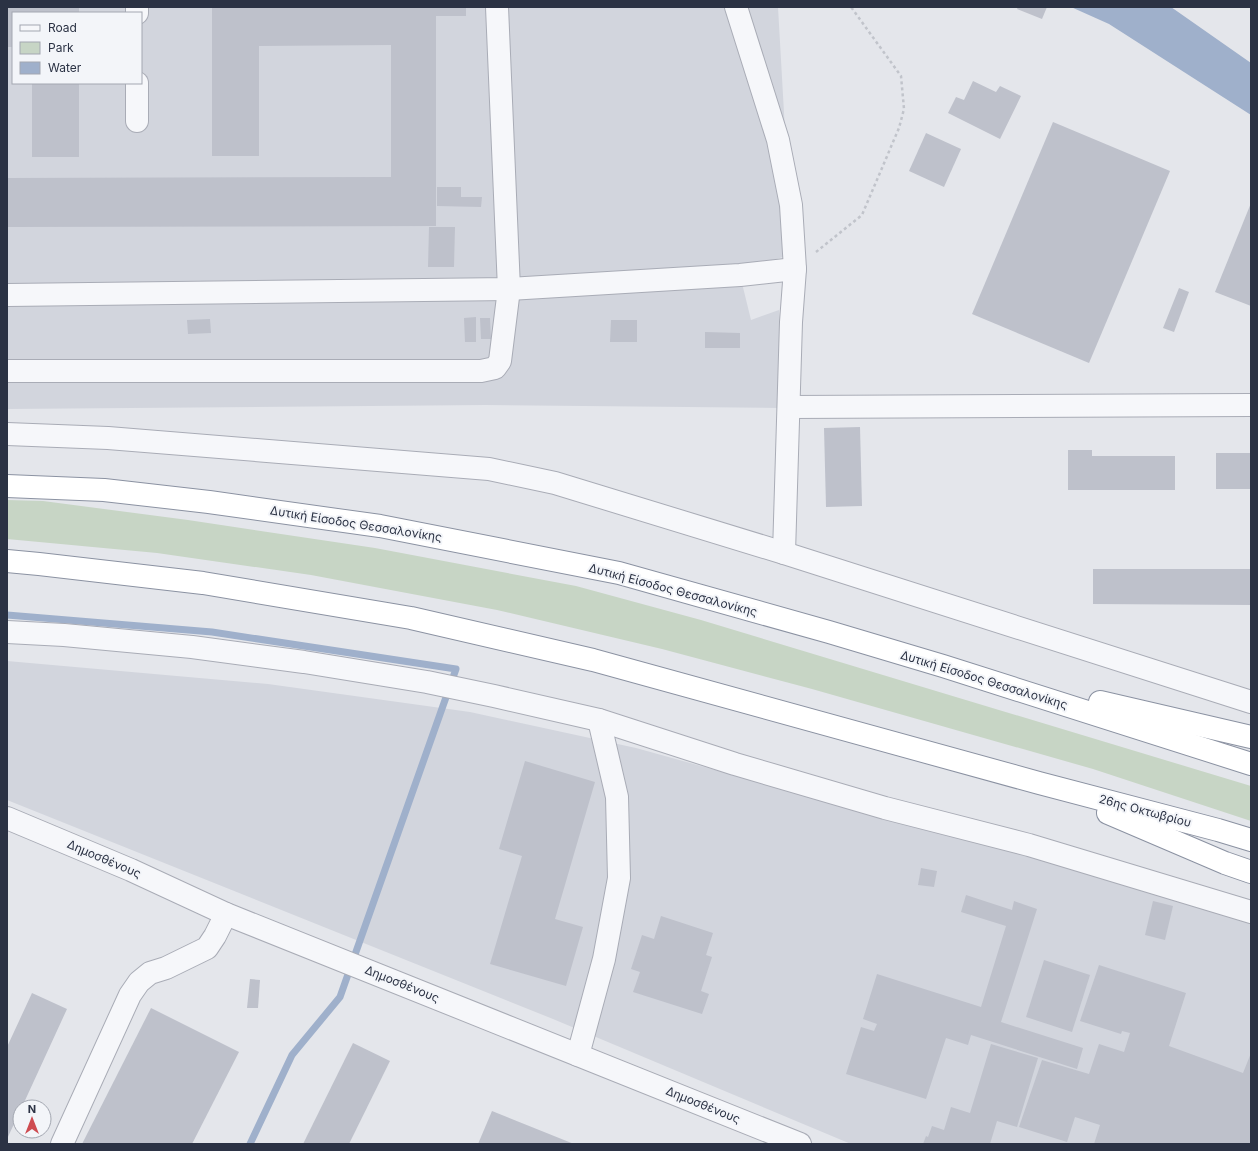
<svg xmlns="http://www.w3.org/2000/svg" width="1258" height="1151" viewBox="0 0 1258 1151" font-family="Inter,sans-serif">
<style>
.built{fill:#d2d5dd;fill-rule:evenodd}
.green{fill:#c7d5c5}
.water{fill:#9fb0cb}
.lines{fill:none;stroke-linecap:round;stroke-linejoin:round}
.stream{stroke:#9fb0cb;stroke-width:7}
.building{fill:#bec1cb}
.minor-casing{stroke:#a9acb6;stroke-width:24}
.highway-casing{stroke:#8b92a2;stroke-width:24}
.path{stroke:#c1c4cb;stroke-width:2.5;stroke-dasharray:3 3;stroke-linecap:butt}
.minor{stroke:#f6f7fa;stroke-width:22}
.highway{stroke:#fff;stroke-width:22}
.labels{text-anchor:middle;stroke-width:4;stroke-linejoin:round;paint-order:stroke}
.street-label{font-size:12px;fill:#2b3244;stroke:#f3f5f9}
</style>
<rect width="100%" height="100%" fill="#e4e6eb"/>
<!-- built -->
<g class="built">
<path d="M 7,7 L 778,7 L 792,254 L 758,265 L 740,275 L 751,320 L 779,310 L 779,408 L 485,405 L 7,409 ZM 13,13 L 141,13 L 141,83 L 13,83 Z"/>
<path d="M 7,661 L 268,684 L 470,712 L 636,748 L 1152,891 L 1251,922 L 1251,1144 L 851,1144 L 553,1019 L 7,800 Z"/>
</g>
<!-- green -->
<path class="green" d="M 7,500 L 43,501 L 188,520 L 375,548 L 576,586 L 701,620 L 1251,786 L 1251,821 L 1093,769 L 812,689 L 662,649 L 497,610 L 311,575 L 157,553 L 7,539 Z"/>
<!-- water -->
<path class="water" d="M 1071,7 L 1171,7 L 1251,63 L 1251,115 L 1109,24 Z"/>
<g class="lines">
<!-- stream -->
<path class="stream" d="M 7,615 L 212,632 L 456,669 L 340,997 L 292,1055 L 250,1144"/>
</g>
<!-- building -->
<g class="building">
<path d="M 7,7 L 79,7 L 79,13 L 13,13 L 13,47 L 7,47 Z"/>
<path d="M 212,7 L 466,7 L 466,16 L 436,16 L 436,226 L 7,227 L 7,178 L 391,177 L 391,45 L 259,46 L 259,156 L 212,156 Z"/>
<path d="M 1018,7 L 1047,7 L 1042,19 L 1017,9 Z"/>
<path d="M 973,81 L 996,92 L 1000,86 L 1021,96 L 1000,139 L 948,113 L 956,97 L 964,100 Z"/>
<rect x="32" y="83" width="47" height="74"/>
<path d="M 1053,122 L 1170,171 L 1089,363 L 972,314 Z"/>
<path d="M 926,133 L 961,149 L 944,187 L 909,171 Z"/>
<path d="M 437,187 L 461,187 L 461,197 L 482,197 L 481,207 L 437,206 Z"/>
<path d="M 1251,203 L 1251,306 L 1215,292 Z"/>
<path d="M 429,227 L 455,227 L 454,267 L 428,267 Z"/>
<path d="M 1179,288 L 1189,292 L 1174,332 L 1163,328 Z"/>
<path d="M 476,317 L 476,342 L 465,342 L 464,318 Z"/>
<path d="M 480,318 L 490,318 L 491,339 L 481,339 Z"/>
<path d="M 210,319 L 211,333 L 188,334 L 187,320 Z"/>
<path d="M 611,320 L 637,320 L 637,342 L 610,342 Z"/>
<path d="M 705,332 L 740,333 L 740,348 L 705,348 Z"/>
<path d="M 860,427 L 862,506 L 826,507 L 824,428 Z"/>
<path d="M 1068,450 L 1092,450 L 1092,456 L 1175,456 L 1175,490 L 1068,490 Z"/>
<rect x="1216" y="453" width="35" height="36"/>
<path d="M 1093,569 L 1251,569 L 1251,605 L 1093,604 Z"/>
<path d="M 525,761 L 595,782 L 555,919 L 583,927 L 566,986 L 490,964 L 522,856 L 499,849 Z"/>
<path d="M 921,868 L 937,871 L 934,887 L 918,885 Z"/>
<path d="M 966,895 L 1012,910 L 1014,901 L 1037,909 L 1001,1022 L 1083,1048 L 1077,1069 L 971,1035 L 968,1045 L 946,1038 L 926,1099 L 846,1074 L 861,1027 L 874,1031 L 877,1024 L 863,1019 L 877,974 L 981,1007 L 1006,926 L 961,912 Z"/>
<path d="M 1153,901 L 1173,906 L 1165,940 L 1145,935 Z"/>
<path d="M 661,916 L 713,933 L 706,955 L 712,957 L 701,991 L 709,994 L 702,1014 L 633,992 L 640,972 L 631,969 L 642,935 L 654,939 Z"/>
<path d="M 1044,960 L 1090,975 L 1072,1032 L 1026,1017 Z"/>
<path d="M 1099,965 L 1186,993 L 1169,1046 L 1243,1073 L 1251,1053 L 1251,1144 L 1094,1144 L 1100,1125 L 1075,1117 L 1067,1142 L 1019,1127 L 1042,1060 L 1089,1074 L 1099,1044 L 1124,1052 L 1130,1033 L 1122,1031 L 1121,1034 L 1080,1021 Z"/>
<path d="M 250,979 L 260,980 L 258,1008 L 247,1008 Z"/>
<path d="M 32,993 L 67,1009 L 22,1107 L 20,1107 L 20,1111 L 7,1139 L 7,1047 Z"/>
<path d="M 151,1008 L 239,1052 L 192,1144 L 82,1144 Z"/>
<path d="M 353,1043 L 390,1061 L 349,1144 L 303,1144 Z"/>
<path d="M 991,1044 L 1038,1058 L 1017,1127 L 997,1121 L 990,1144 L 923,1144 L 926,1136 L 928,1137 L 932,1126 L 944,1130 L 951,1107 L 970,1113 Z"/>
<path d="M 492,1111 L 574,1144 L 478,1144 Z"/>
</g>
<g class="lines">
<defs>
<g id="minor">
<path d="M 736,7 L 778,140 L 791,205 L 795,269 L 791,322 L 784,553"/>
<path d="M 137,13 L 137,7"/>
<path d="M 137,121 L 137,83"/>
<path d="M 7,295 L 509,289 L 740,275 L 795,269"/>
<path d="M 7,371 L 481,371 L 495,368 L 500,361 L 509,289 L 497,7"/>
<path d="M 789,407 L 1251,405"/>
<path d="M 7,434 L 108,438 L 489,469 L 555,483 L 784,553 L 1251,702"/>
<path d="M 7,632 L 64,635 L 192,647 L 304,662 L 427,682 L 494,696 L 599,720 L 735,764 L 885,808 L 1029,845 L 1251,912"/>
<path d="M 7,818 L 131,870 L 226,914 L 800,1144"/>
<path d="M 578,1055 L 604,959 L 619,878 L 617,797 L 599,720"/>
<path d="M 62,1144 L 130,995 L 139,982 L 150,973 L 166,968 L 207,948 L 215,936 L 226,914"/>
</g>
<g id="highway">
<path d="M 7,486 L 104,490 L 209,502 L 380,526 L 619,573 L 829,632 L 943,666 L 1251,764"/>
<path d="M 7,561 L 39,564 L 203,583 L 411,618 L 593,660 L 1039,783 L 1218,830 L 1251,840"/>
<path d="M 1100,702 L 1251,737"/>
<path d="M 1108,813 L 1225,863 L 1251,872"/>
</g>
</defs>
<!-- minor casing -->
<use href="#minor" class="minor-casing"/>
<!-- highway casing -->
<use href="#highway" class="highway-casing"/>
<!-- path -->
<path class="path" d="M 816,252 L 862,215 L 899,128 L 904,109 L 901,76 L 851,7"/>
<!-- minor -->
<use href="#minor" class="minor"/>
<!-- highway -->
<use href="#highway" class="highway"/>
</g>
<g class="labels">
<!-- street labels -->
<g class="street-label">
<text transform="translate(356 524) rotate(9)" y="4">Δυτική Είσοδος Θεσσαλονίκης</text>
<text transform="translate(673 590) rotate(15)" y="4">Δυτική Είσοδος Θεσσαλονίκης</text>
<text transform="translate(984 680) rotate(17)" y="4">Δυτική Είσοδος Θεσσαλονίκης</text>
<text transform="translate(1145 811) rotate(15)" y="4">26ης Οκτωβρίου</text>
<text transform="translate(104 859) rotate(23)" y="4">Δημοσθένους</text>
<text transform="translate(402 984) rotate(22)" y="4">Δημοσθένους</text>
<text transform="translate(703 1105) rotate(22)" y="4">Δημοσθένους</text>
</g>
</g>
<!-- border -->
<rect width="1258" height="1151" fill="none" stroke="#2b3244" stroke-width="16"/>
<!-- legend -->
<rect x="12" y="12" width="130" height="72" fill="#f3f5f9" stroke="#a3a7b1"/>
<rect x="20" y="25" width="20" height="6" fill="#f6f7fa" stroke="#a3a7b1"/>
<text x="48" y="32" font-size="12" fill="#2b3244">Road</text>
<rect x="20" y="42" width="20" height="12" fill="#c7d5c5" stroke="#a3a7b1"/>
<text x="48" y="52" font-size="12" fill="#2b3244">Park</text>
<rect x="20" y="62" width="20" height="12" fill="#9fb0cb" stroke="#a3a7b1"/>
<text x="48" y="72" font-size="12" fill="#2b3244">Water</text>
<!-- north arrow -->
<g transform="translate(32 1119)"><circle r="19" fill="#f3f5f9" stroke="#a3a7b1"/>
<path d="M0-3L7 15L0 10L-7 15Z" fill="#ce4b51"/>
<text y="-6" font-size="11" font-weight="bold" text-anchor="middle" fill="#2b3244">N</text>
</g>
</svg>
